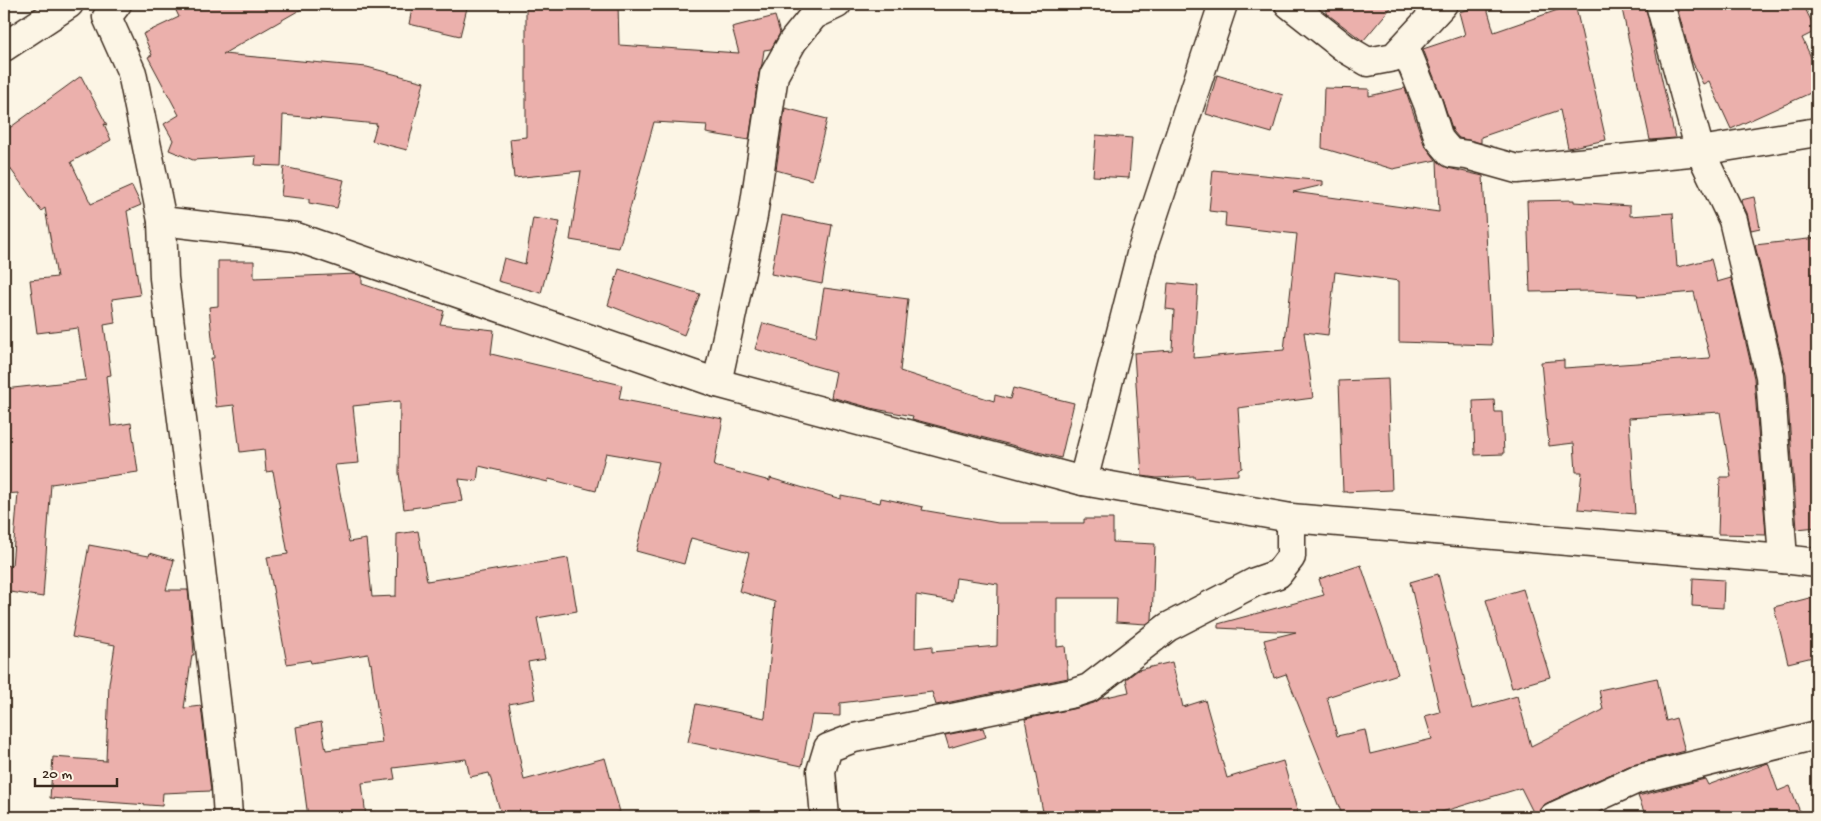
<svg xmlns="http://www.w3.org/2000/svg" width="1821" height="821" viewBox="0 0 1821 821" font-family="'Gochi Hand',sans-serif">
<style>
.building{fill:#ebb0ac;stroke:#3b2a1e;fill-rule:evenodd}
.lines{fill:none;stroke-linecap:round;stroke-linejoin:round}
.minor-casing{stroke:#3b2a1e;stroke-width:31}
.minor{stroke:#fcf5e5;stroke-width:28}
</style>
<rect width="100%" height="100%" fill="#fcf5e5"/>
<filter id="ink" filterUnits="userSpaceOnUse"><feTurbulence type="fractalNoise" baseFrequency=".02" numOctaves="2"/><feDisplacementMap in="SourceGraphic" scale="10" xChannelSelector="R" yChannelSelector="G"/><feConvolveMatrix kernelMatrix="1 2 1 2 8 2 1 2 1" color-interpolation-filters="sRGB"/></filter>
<g filter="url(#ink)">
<!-- building -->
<g class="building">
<path d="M 173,4 L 310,4 L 223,54 L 367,67 L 424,82 L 407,150 L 372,141 L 377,124 L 283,115 L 281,166 L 255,165 L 256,156 L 193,160 L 169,150 L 173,140 L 164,124 L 179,115 L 148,57 L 152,55 L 143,34 L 179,17 Z"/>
<path d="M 413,4 L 468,4 L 460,36 L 409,24 Z"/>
<path d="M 526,4 L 618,4 L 619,45 L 739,53 L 732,27 L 775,16 L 780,33 L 771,49 L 764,50 L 762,64 L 759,73 L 749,140 L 706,133 L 707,125 L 654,122 L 619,248 L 570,240 L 581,171 L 514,178 L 510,139 L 526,137 Z"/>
<path d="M 1326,4 L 1394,4 L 1363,41 L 1326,13 Z"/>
<path d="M 1486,4 L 1494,32 L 1575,4 L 1606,140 L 1568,148 L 1560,110 L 1481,137 L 1481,143 L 1459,138 L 1453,131 L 1442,98 L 1423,49 L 1465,35 L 1459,12 Z"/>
<path d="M 1621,4 L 1645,4 L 1675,138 L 1650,140 Z"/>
<path d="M 1676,4 L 1803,4 L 1816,31 L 1802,38 L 1817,70 L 1817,90 L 1731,129 L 1709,81 L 1703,84 L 1692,61 Z"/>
<path d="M 1217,75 L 1283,95 L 1272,133 L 1206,114 Z"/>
<path d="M 81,76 L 107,125 L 104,124 L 111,140 L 71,162 L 91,204 L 132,186 L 141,205 L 127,211 L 140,295 L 112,299 L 115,323 L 104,325 L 111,375 L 106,376 L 111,426 L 131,423 L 138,472 L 51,484 L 43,597 L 4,591 L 4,565 L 12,566 L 18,493 L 4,494 L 4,389 L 86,380 L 78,328 L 37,333 L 30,280 L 57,277 L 45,208 L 41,211 L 4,160 L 4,132 Z"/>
<path d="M 1324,88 L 1369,89 L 1369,96 L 1405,88 L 1424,144 L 1436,160 L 1393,169 L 1322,148 Z"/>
<path d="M 785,108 L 827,119 L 812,180 L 776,170 Z"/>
<path d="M 1096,135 L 1132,138 L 1129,178 L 1093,176 Z"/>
<path d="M 1437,160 L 1448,168 L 1483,176 L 1492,345 L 1399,342 L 1399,281 L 1335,272 L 1328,335 L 1304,332 L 1313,398 L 1238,408 L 1242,468 L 1238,469 L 1238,475 L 1194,478 L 1194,476 L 1157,478 L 1142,476 L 1134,353 L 1172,350 L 1174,310 L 1166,309 L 1168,283 L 1198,286 L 1193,358 L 1284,350 L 1297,234 L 1225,226 L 1226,213 L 1209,211 L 1213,170 L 1323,181 L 1323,185 L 1293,192 L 1439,212 Z"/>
<path d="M 284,167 L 344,180 L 337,208 L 309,203 L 309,199 L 281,196 Z"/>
<path d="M 1754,197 L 1760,228 L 1751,230 L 1747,213 L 1741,200 Z"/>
<path d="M 1574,200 L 1574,202 L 1630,206 L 1630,216 L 1673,213 L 1677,267 L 1711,259 L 1717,282 L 1731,278 L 1754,378 L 1766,535 L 1718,534 L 1720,477 L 1731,477 L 1720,412 L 1629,418 L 1635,514 L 1578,509 L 1582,472 L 1576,472 L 1574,443 L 1549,446 L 1541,362 L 1564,360 L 1564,368 L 1710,358 L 1694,292 L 1638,297 L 1637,294 L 1592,291 L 1530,292 L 1527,201 Z"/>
<path d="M 782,215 L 832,225 L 822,284 L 771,274 Z"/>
<path d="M 533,218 L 560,222 L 541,293 L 498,281 L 504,258 L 525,264 Z"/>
<path d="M 1817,238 L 1817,527 L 1797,529 L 1786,375 L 1755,245 Z"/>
<path d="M 218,261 L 254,261 L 254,278 L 356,274 L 362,276 L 362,284 L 444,311 L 440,324 L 494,330 L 491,354 L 622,385 L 619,399 L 723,419 L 714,466 L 770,481 L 770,478 L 841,499 L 841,495 L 880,503 L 881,498 L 923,507 L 922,510 L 998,523 L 1084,523 L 1084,519 L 1113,519 L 1113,542 L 1155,544 L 1152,620 L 1146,624 L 1116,622 L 1117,598 L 1057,598 L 1057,647 L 1065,646 L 1068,678 L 936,705 L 932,692 L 840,703 L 840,716 L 812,715 L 802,766 L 688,742 L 696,704 L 765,718 L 775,602 L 739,591 L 749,553 L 691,538 L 684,564 L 636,551 L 659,462 L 606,453 L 596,491 L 549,479 L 548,482 L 479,466 L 477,481 L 459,479 L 463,501 L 404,509 L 399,473 L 400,401 L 353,406 L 359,463 L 335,465 L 349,542 L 366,539 L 372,597 L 396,596 L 397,534 L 418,531 L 427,581 L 568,558 L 577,611 L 537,618 L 545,659 L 528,662 L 535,699 L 509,704 L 524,780 L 605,758 L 620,812 L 602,817 L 502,817 L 489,773 L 470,777 L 466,759 L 393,768 L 395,779 L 362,783 L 366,817 L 308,817 L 296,727 L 321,722 L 326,750 L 382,743 L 371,663 L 370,664 L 368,654 L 311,663 L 310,660 L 287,664 L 267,557 L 288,554 L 273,471 L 266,472 L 264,449 L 240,452 L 234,405 L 216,407 L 211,358 L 214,358 L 209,307 L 218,306 ZM 956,578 L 998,584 L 997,646 L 932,652 L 932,646 L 915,648 L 916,595 L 953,601 Z"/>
<path d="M 619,269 L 700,294 L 684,335 L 608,305 Z"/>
<path d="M 824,288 L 908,299 L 900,371 L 994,401 L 995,395 L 1010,399 L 1013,388 L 1074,403 L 1061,458 L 912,419 L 913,416 L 875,409 L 831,397 L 836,372 L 755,349 L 763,323 L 816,337 Z"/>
<path d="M 1388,379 L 1392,490 L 1343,492 L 1339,381 Z"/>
<path d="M 1494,400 L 1495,412 L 1502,412 L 1504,454 L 1475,455 L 1473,401 Z"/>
<path d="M 89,545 L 149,556 L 150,553 L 174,560 L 166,590 L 188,590 L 193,641 L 194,655 L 192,655 L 184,708 L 201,706 L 211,791 L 163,793 L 162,806 L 50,798 L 53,757 L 106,761 L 109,684 L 115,645 L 72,637 Z"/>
<path d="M 1361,565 L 1398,674 L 1327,697 L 1337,736 L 1365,730 L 1370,754 L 1432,739 L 1425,716 L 1440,712 L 1410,582 L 1438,574 L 1472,709 L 1517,696 L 1531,746 L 1603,710 L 1599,690 L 1657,678 L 1666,721 L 1676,718 L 1685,751 L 1629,766 L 1547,803 L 1541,808 L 1539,812 L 1534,814 L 1521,788 L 1425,817 L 1343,817 L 1286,674 L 1274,678 L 1264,640 L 1296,632 L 1218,628 L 1218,624 L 1324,595 L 1319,579 Z"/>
<path d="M 1693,578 L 1724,580 L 1723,608 L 1692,606 Z"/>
<path d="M 1523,589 L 1550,677 L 1512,688 L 1486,600 Z"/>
<path d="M 1817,596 L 1817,656 L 1788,663 L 1774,607 Z"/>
<path d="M 1172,662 L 1183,707 L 1205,700 L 1227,778 L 1283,761 L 1299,817 L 1044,817 L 1025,719 L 1077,708 L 1094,703 L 1102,698 L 1129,692 L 1126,679 L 1138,670 Z"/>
<path d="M 983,728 L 986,737 L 949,748 L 945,735 Z"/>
<path d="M 1768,763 L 1778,791 L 1790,786 L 1802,817 L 1646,817 L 1638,796 L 1705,779 L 1708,785 Z"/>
</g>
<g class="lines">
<defs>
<g id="minor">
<path d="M 117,4 L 107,17 L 132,73 L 162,221 L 164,278 L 200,561 L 226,786 L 228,817"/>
<path d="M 1289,4 L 1346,49 L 1368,62 L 1394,57 L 1443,4"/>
<path d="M 1660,4 L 1700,151 L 1733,220 L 1770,376 L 1783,559"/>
<path d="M 4,47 L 69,4"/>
<path d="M 1405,47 L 1428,104 L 1439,139 L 1451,153 L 1467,155 L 1517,169 L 1700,151 L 1817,132"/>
<path d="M 162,221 L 296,237 L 717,383 L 1083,481 L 1291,518 L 1783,559 L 1817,563"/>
<path d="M 717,383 L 753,216 L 774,75 L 793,41 L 814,15 L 837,4"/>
<path d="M 1083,481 L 1142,250 L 1223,4"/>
<path d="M 825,817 L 821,771 L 828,748 L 854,738 L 1074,693 L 1089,688 L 1168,627 L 1255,582 L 1278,574 L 1291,557 L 1291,518"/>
<path d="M 1553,817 L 1635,780 L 1817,735"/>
</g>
</defs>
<!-- minor casing -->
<use href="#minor" class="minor-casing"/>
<!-- minor -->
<use href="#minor" class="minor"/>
</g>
</g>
<!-- margin -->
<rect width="1821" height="821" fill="none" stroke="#fcf5e5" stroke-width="20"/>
<rect x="10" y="10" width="1801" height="801" fill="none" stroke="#3b2a1e" stroke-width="2" filter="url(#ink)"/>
<!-- scale -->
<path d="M35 778v8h82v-8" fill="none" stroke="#3b2a1e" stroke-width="2.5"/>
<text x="42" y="778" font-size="15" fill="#3b2a1e" stroke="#fcf5e5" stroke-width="4" paint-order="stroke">20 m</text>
</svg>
